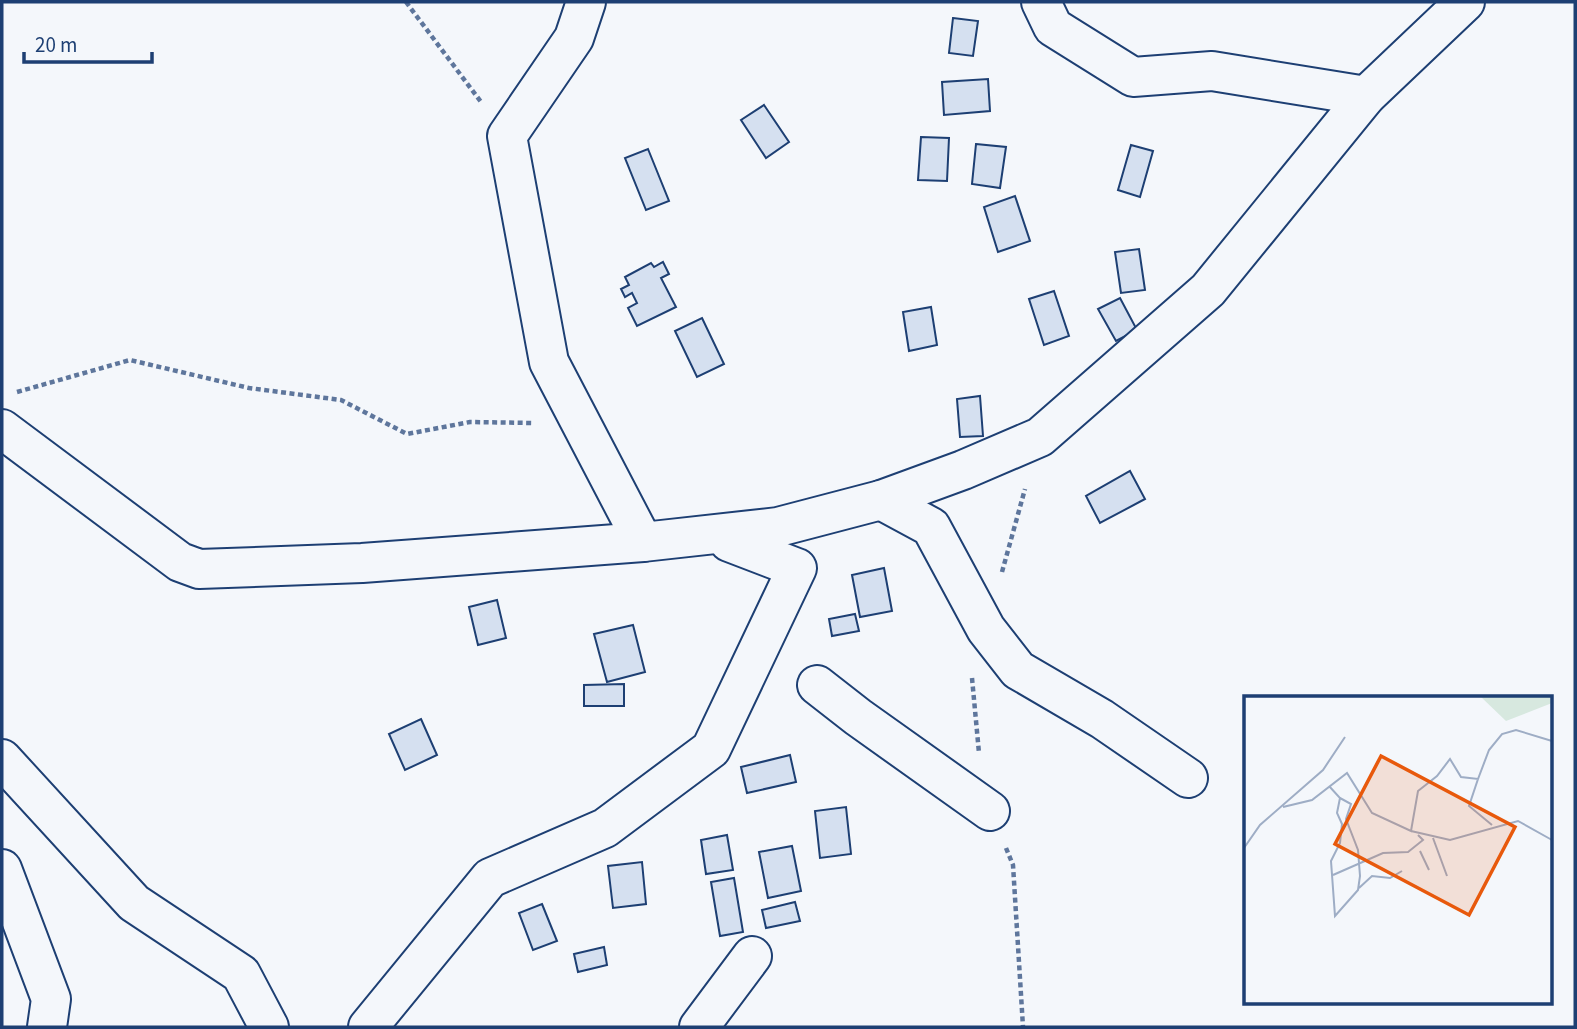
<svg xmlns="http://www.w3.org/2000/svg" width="1577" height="1029" viewBox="0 0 1577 1029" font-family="'Source Sans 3',sans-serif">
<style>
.building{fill:#d5e0f0;stroke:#1d3f73;stroke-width:2}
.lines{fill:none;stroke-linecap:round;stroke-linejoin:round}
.minor-casing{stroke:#1d3f73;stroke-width:42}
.path{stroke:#5e769c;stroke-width:4.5;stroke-dasharray:5 3.5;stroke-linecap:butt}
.minor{stroke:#f4f7fb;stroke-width:38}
.inset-road{fill:none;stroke:#9eadc5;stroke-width:2}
.view{fill:#e8590c;fill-opacity:0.15;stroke:#e8590c;stroke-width:3.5}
.inset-edge{fill:none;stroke:#1d3f73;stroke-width:3.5}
</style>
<rect width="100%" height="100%" fill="#f4f7fb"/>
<!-- building -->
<g class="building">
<path d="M 953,18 L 978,21 L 973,56 L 949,53 Z"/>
<path d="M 988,79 L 990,111 L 944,115 L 942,82 Z"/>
<path d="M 764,105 L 789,142 L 766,158 L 741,120 Z"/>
<path d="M 921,137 L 949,138 L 947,181 L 918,180 Z"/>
<path d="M 976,144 L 1006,147 L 1000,188 L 972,184 Z"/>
<path d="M 1131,145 L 1153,151 L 1140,197 L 1118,190 Z"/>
<path d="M 648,149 L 669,201 L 646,210 L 625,158 Z"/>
<path d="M 1015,196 L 1030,241 L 998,252 L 984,207 Z"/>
<path d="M 1139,249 L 1145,290 L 1121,293 L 1115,252 Z"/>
<path d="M 663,262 L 669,274 L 661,278 L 676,307 L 637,326 L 628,308 L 637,303 L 632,293 L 625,297 L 621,289 L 629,285 L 625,277 L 651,263 L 654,267 Z"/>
<path d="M 1054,291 L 1069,336 L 1044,345 L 1029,299 Z"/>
<path d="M 1120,298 L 1137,330 L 1116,341 L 1098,309 Z"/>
<path d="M 931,307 L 937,345 L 909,351 L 903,312 Z"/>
<path d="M 702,318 L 724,364 L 697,377 L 675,331 Z"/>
<path d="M 980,396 L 983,436 L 960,437 L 957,399 Z"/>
<path d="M 1130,471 L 1145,499 L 1100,523 L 1086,496 Z"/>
<path d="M 884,568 L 892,611 L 860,617 L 852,575 Z"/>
<path d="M 497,600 L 506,638 L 478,645 L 469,607 Z"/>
<path d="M 855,614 L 859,631 L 832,636 L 829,619 Z"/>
<path d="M 633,625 L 645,672 L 607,682 L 594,634 Z"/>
<path d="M 624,684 L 624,706 L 584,706 L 584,685 Z"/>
<path d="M 421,719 L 437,755 L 405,770 L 389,734 Z"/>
<path d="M 790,755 L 796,782 L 747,793 L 741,767 Z"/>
<path d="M 846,807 L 851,854 L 820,858 L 815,811 Z"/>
<path d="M 727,835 L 733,870 L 706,874 L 701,840 Z"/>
<path d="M 792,846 L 801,891 L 768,898 L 759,852 Z"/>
<path d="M 642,862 L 646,904 L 613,908 L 608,866 Z"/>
<path d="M 734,878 L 743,932 L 720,936 L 711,882 Z"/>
<path d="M 795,902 L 800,921 L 766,928 L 762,910 Z"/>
<path d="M 542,904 L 557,941 L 533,950 L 519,913 Z"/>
<path d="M 604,947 L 607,965 L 578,972 L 574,954 Z"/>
</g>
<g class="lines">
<defs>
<g id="minor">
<path d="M 1041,2 L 1053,27 L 1133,77 L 1212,71 L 1366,96"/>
<path d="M 2,429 L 180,562 L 199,569 L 362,563 L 643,542 L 549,362 L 507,136 L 574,38 L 586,2"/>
<path d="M 881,500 L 931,527 L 986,629 L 1018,670 L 1102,719 L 1188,778"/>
<path d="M 643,542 L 778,527 L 881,500 L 963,470 L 1040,437 L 1208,290 L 1366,96 L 1465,2"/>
<path d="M 817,685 L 858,717 L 990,811"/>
<path d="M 2,759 L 134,903 L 241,974 L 269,1027"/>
<path d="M 2,869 L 51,999 L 47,1027"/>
<path d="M 368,1027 L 490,878 L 605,828 L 711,749 L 797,568 L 729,542"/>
<path d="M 699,1027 L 752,956"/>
</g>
</defs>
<!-- minor casing -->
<use href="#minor" class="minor-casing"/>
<!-- path -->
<g class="path">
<path d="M 406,2 L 481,102"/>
<path d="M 17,392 L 130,360 L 249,388 L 341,400 L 407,434 L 470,422 L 533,423"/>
<path d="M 1002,572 L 1025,489"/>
<path d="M 972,678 L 979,753"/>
<path d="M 1006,848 L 1013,865 L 1023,1027"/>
</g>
<!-- minor -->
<use href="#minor" class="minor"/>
</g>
<!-- overview -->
<g transform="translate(1244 696)">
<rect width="308" height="308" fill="#f4f7fb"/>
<path d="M 237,1 L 308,1 L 308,7 L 262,25 Z" fill="#d7e8df"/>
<path class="inset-road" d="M 234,83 L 225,110 L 248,129M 85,90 L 96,102 L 93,117 L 98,128 L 96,147 L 87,165 L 91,220 L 114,194 L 116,180 L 114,154 L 102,123 L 107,108 L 96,102M 39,111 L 68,104 L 103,77 L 128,117 L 167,135 L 174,95 L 193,80 L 206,63 L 217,81 L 234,83 L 245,54 L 258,38 L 272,34 L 308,45M 167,135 L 206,144 L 274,125 L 308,144M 189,142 L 203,180M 0,152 L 16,129 L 79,74 L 101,41M 176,155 L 185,174M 89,179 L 139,157 L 164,156 L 179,144 L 174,139M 115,192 L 128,180 L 146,182 L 158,175"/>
<path class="view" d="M 137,60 L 271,131 L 225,219 L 91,148 Z"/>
<rect width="308" height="308" class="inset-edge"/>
</g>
<!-- border -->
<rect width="1577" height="1029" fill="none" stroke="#1d3f73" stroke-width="7"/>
<!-- scale -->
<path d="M24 52v10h128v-10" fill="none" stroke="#1d3f73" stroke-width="3.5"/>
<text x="35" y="52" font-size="21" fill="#1d3f73" stroke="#f4f7fb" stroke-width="5" paint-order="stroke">20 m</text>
</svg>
